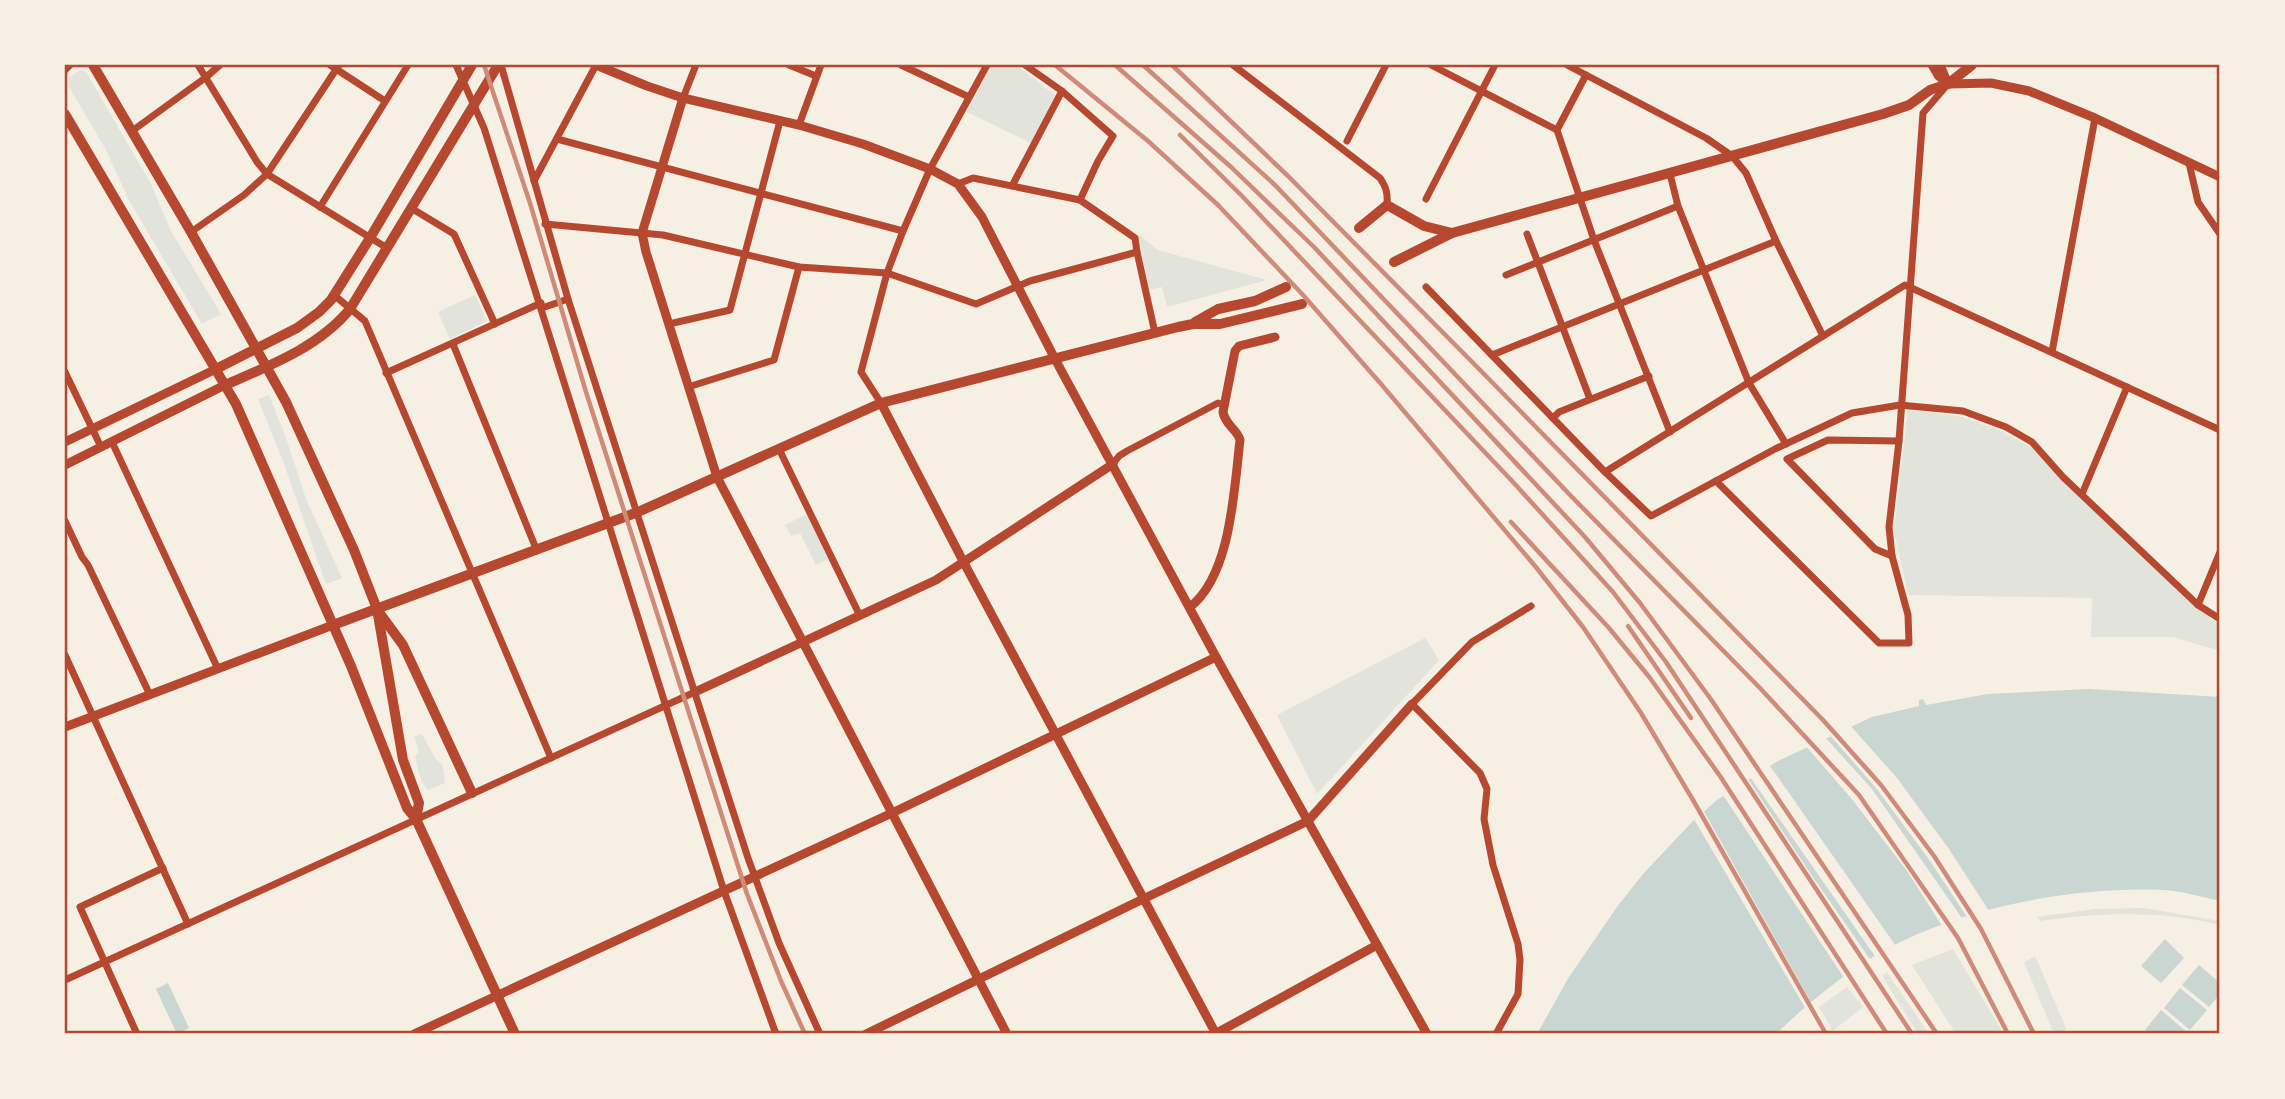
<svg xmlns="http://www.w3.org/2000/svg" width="2285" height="1099" viewBox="0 0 2285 1099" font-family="'Work Sans',sans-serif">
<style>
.green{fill:#e2e4dc}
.water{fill:#c9d6d2}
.pier{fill:#f6efe4}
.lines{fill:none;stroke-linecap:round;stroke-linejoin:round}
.minor{stroke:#b5482f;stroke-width:7}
.tertiary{stroke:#b5482f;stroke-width:9}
.secondary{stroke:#b5482f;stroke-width:10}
.primary{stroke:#b5482f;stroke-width:10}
.trunk{stroke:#b5482f;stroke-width:10}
.rail{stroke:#cf8b77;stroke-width:4.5}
.neatline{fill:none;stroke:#b5482f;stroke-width:2.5}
</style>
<rect width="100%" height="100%" fill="#f6efe4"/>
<!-- green -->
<g class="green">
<path d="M 991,65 L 1016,65 L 1055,95 L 1031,143 L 967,112 Z"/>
<path d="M 80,70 L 86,72 L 151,184 L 171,231 L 221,314 L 202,324 L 129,200 L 105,148 L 68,85 L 69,78 Z"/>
<path d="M 1138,234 L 1158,250 L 1267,280 L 1167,307 L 1162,287 L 1149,290 Z"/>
<path d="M 475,295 L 487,321 L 450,339 L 438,312 Z"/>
<path d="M 269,395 L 286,438 L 306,499 L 342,578 L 326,584 L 283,461 L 258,399 Z"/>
<path d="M 1908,409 L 1962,417 L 2003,432 L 2032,448 L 2196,608 L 2220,625 L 2220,651 L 2173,637 L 2091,637 L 2092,598 L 1908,595 L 1894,531 Z"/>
<path d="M 807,514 L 828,559 L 816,565 L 800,533 L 791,536 L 785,525 Z"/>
<path d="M 1425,638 L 1439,660 L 1317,794 L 1277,715 Z"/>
<path d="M 422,734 L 435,758 L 443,766 L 445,783 L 428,790 L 421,781 L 415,756 L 419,752 L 414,737 Z"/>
<path d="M 2144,908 L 2220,921 L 2220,925 C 2159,910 2101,913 2040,921 L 2037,917 L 2095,909 Z"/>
<path d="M 1953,949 L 1999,1026 L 2003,1034 L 1956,1034 L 1912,965 Z"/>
<path d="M 2035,956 L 2066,1028 L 2062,1034 L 2054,1034 L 2024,962 Z"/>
<path d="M 1887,972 L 1929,1034 L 1918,1034 L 1882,976 Z"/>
<path d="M 1847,987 L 1863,1007 L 1833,1031 L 1819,1007 Z"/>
</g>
<!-- water -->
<g class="water">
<path d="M 2089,689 L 2220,697 L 2220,901 C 2202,897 2182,891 2163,890 C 2070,886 1951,909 1871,958 C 1837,979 1804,1007 1776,1034 L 1537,1034 L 1569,977 L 1617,907 L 1643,874 L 1692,822 L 1717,800 L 1778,761 L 1872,717 L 1919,706 L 1919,700 L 1923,699 L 1926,705 L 1988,694 Z"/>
<path d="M 2165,939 L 2184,958 L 2161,983 L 2141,966 Z"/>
<path d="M 2199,965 L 2220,983 L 2220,994 L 2209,1007 L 2182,985 Z"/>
<path d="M 168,983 L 189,1028 L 177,1034 L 156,989 Z"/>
<path d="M 2180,988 L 2207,1010 L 2190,1030 L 2164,1008 Z"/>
<path d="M 2161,1010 L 2188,1033 L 2187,1034 L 2151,1034 L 2145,1030 Z"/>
</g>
<!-- pier -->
<g class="pier">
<path d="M 1849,724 L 1897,778 L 1949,849 L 1991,914 L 1969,920 L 1928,858 L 1876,788 L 1828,733 Z"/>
<path d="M 1823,735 L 1872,789 L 1964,921 L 1944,929 L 1907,871 L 1851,798 L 1804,744 Z"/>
<path d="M 1768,763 L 1898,949 L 1877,959 L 1748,774 Z"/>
<path d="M 1746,776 L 1808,870 L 1872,962 L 1846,981 L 1721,792 Z"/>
<path d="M 1702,808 L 1813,1006 L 1807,1011 L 1692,816 Z"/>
</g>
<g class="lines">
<!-- minor -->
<g class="minor">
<path d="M 198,65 L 257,162 L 267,174 L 387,248"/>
<path d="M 330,65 L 385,101"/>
<path d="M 456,65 L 484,128 L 724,891 L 776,1034"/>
<path d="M 501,65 L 568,299 L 748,858 L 779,943 L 820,1034"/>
<path d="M 789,65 L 816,76"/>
<path d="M 901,65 L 969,97"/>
<path d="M 1025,65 L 1062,91 L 1113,136 L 1098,161 L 1080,200"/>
<path d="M 1233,65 L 1380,178 C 1386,187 1388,193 1387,205"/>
<path d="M 1431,65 L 1557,130 L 1586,75"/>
<path d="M 1567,65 L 1706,138 L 1732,156 L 1746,173 L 1776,241 L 1823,336"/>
<path d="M 65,70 L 70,65"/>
<path d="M 683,98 L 696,65"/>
<path d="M 799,125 L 821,65"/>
<path d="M 1557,130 L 1594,240 L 1670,432"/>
<path d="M 132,131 L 205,78 L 220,65"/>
<path d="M 557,139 L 903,231"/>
<path d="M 1347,141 L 1386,65"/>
<path d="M 2189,163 L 2198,202 L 2220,234"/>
<path d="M 1670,174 L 1678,206 L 1749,383 L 1786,444"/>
<path d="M 534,181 L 596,65"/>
<path d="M 958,184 L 973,178 L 1080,200 L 1135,238 L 1137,252"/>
<path d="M 1012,186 L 1062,91"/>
<path d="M 1426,199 L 1495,65"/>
<path d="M 320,207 L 408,65"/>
<path d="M 411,208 L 454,234 L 495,324"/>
<path d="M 545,224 L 663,235 L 799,267 L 887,273 L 976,304 L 1030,281 L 1137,252 L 1155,333"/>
<path d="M 191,232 L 244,195 L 267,174 L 339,65"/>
<path d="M 1527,234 L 1590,399"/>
<path d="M 1506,275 L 1678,206"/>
<path d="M 1426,287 L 1605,472 L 1651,516 L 1775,449 L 1852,413 L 1900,405 L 1963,411 L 2006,427 L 2032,442 L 2063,477 L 2198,605 L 2220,619"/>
<path d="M 334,295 L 365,321 L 551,758"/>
<path d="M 542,308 L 568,299"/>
<path d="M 669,324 L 730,310 L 780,121"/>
<path d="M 453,344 L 537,551"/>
<path d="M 2052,352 L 2095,118"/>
<path d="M 1492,355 L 1776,241"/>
<path d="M 65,372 L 101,447"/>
<path d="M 386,373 L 541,303"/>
<path d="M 688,387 L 774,360 L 799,267"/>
<path d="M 881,403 L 861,372 L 887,273 L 903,231 L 930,169 L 987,65"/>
<path d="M 1553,418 L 1559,412 L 1649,376"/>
<path d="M 112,442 L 218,669"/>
<path d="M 779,449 L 860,616"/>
<path d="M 1113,464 L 1119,456 L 1127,451 L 1218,403 L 1225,405"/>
<path d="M 1605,472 L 1905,285 L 2220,430"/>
<path d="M 1716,481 L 1879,643 L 1909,643 L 1908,615 L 1892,556 L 1889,527 L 1899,441 L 1923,113 L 1948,84 L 1938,77 L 1931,65"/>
<path d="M 2082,494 L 2127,387"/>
<path d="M 65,521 L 82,557 L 88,565 L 150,695"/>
<path d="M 1892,556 L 1875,549 L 1787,459 L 1828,440 L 1899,441"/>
<path d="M 2198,605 L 2220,552"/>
<path d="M 65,655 L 188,924"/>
<path d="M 65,980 L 695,692"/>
<path d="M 137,1034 L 80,907 L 163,868"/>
<path d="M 1496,1034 L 1518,994 L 1520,960 L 1518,944 L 1493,865 L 1484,819 L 1487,789 L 1480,773 L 1412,704 L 1472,642 L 1531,606"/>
</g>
<!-- tertiary -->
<g class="tertiary">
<path d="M 596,65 L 647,86 L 683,98 L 799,125 L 863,144 L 930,169 L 958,184 L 982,217 L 1055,359 L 1216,657 L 1427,1034"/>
<path d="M 1940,65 L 1948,84 L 1991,83 L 2029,91 L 2095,118 L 2220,177"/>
<path d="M 683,98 L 642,233 L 646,252 L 717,477 L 1007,1034"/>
<path d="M 881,403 L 963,561 L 1216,1034"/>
<path d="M 65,442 L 216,369"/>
<path d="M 65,465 L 225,385"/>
<path d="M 1190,607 C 1231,575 1234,490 1240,440 C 1237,429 1225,425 1223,412 L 1235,351 L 1239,346 L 1275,337"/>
<path d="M 695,692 L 936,580 L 1113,464"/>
<path d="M 65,727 L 333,625"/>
<path d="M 414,1034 L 892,813 L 1216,657"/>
<path d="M 866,1034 L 1143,899 L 1308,821 L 1412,704"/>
<path d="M 1215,1034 L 1377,945"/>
</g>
<!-- secondary -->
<g class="secondary">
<path d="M 1948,84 L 1972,65"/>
<path d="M 216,369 L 297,328 L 319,312 L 331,300 L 370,238 L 472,65"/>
<path d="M 225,385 C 269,366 319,347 350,309 L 498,65"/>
</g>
<!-- primary -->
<g class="primary">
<path d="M 1359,228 L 1387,205 L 1424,226 L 1452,233 L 1883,114 L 1909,105 L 1930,90 L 1948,84"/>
<path d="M 1394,262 L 1452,233"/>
<path d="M 1195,322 L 1218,309 L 1255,301 L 1286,287"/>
<path d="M 333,625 L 638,512 L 881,403 L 1178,327 L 1193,324 L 1220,324 L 1302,304"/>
</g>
<!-- trunk -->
<g class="trunk">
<path d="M 93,65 L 191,232 L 286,402 L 354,550 L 377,609 L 403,760 L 419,803 L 416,819"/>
<path d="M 65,114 L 236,404 L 351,666 L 407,808 L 416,819 L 515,1034"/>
<path d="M 378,611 L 403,645 L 472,793"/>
</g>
<!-- rail -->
<g class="rail">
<path d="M 484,65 L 530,203 L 586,392 L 747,894 L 781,981 L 805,1034"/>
<path d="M 1055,65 L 1148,141 L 1218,205 L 1303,295 L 1381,384 L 1535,566 L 1583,627 L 1641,713 L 1693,800 L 1826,1034"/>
<path d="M 1115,65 L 1231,167 L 1314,247 L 1585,537 L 1640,603 L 1710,698 L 1937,1034"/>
<path d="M 1143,65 L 1275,185 L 1571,496 L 1759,687 L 1859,795 L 1958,938 L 2008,1034"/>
<path d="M 1172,65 L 1288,176 L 1483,373 L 1823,720 L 1881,785 L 1934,856 L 1981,929 L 2034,1034"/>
<path d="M 1180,135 L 1241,195 L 1513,482 L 1613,592 L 1666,662 L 1912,1034"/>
<path d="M 1511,522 L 1609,628 L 1650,678 L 1720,776 L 1887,1034"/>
<path d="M 1628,626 L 1691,718"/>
</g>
</g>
<!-- border -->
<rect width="2285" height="1099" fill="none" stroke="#f6efe4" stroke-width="133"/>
<rect x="66" y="66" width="2152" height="966" class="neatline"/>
</svg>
